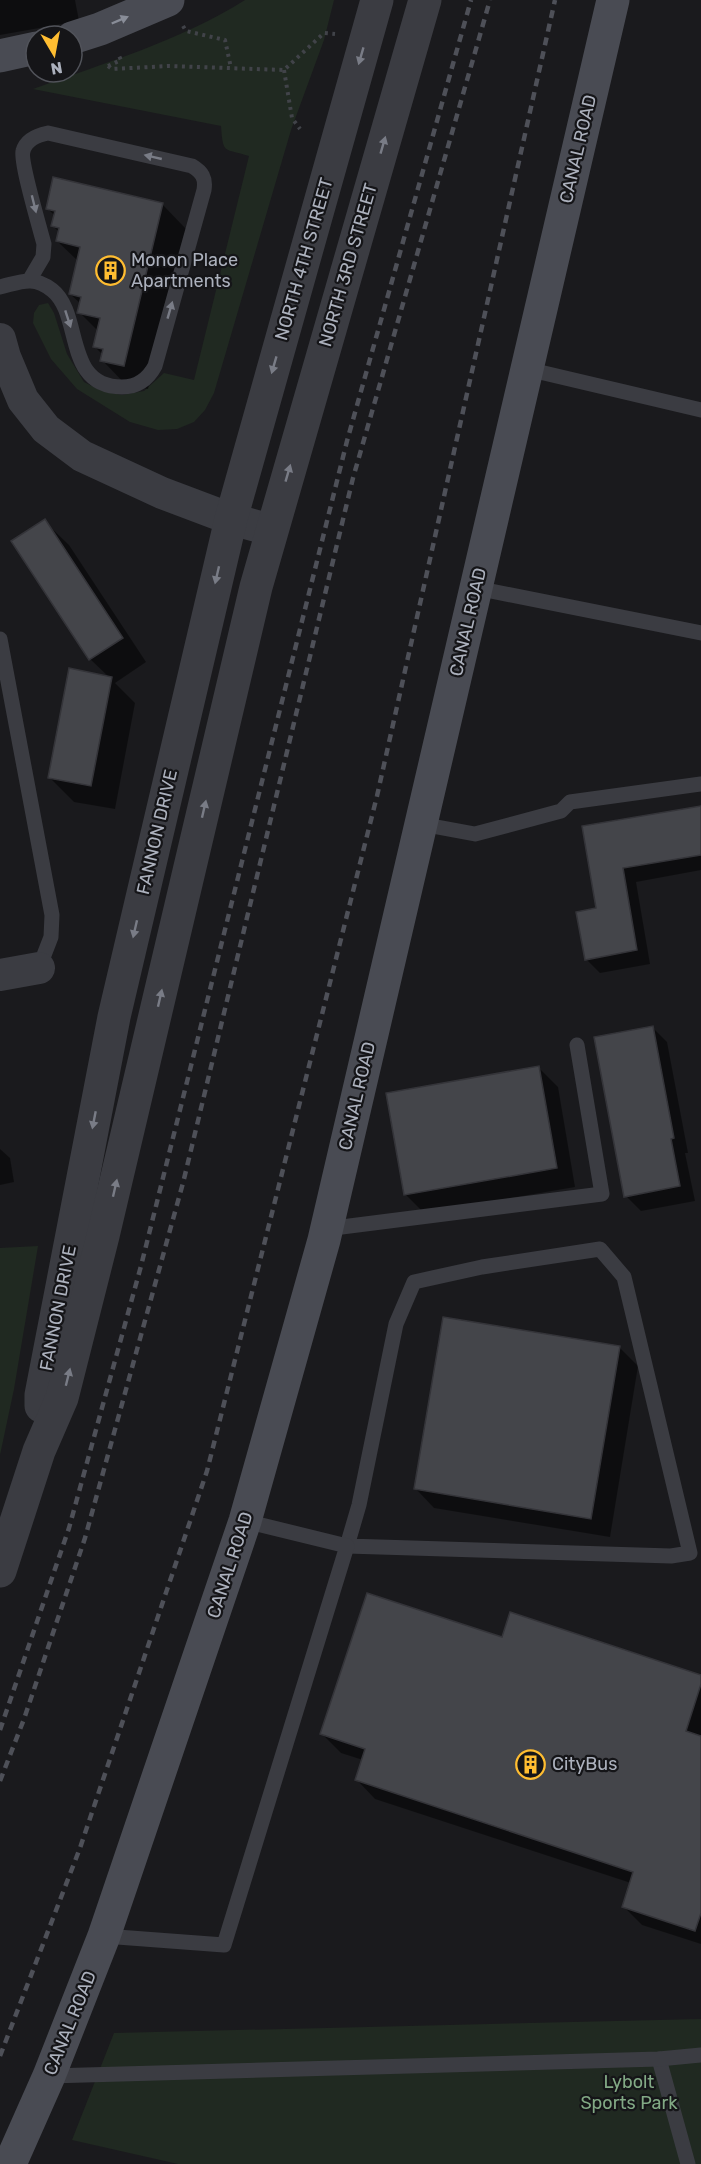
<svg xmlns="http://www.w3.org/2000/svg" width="701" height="2164" viewBox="0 0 701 2164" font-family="Rubik,sans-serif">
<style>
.green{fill:#202921}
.shadow{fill:#0007}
.building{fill:#44454a;stroke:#343439;stroke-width:1.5}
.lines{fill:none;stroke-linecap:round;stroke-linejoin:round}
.path{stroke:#414349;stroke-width:4;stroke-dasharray:3 4.5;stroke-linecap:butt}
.service{stroke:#3b3c42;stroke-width:15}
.minor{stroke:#3b3c42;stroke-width:32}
.tertiary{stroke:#3b3c42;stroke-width:33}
.secondary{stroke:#494b53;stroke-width:33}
.rail{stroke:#4e5058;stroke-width:4.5;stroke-dasharray:8 6;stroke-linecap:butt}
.oneway{fill:#898d98}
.oneway2{fill:#797c86}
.labels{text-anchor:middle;stroke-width:4.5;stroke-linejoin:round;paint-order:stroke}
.street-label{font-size:18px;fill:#acb1bd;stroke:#151518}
.poi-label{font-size:18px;fill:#acb1bd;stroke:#151518;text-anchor:start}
.park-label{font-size:18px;fill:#82a985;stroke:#151518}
</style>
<rect width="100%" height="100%" fill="#1a1a1d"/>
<!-- green -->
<g class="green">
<path d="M 245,0 L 334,0 L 324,40 L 291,130 L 214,393 L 205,410 L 194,422 L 177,429 L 158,430 L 130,422 L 77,389 L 51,359 L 33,323 L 34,313 L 39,305 L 48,303 L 54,313 L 67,354 L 84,382 L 102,391 L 122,395 L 144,391 L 164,373 L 194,380 L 249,156 C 224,148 223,155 221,126 L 33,89 C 104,63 180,41 245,0 Z"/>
<path d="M 38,1246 L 14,1389 L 0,1455 L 0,1248 Z"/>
<path d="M 701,2019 L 701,2164 L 178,2164 L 72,2140 L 114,2033 Z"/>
</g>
<!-- shadow -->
<g class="shadow">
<path d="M 0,0 L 75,0 L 79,21 L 0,35 Z"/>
<path d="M 162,204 L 186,229 L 148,389 L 126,385 L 102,360 L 103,355 L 94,346 L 98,331 L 79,312 L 81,304 L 70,294 L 78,261 L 57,241 L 59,232 L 53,226 L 55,216 L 47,208 Z"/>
<path d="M 44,521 L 69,545 L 146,662 L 115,683 L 135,703 L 115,809 L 74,802 L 50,778 L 110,678 L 90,659 Z"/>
<path d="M 701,807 L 701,870 L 636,882 L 650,964 L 600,973 L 586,959 L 598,909 L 583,828 Z"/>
<path d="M 652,1027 L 667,1042 L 688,1153 L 685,1153 L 695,1201 L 641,1211 L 626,1196 Z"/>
<path d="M 539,1068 L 558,1087 L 575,1187 L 424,1213 L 405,1194 Z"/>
<path d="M 0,1149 L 10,1158 L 14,1182 L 0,1185 Z"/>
<path d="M 619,1347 L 638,1366 L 610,1537 L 434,1508 L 416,1489 Z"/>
<path d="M 503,1639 L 701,1677 L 701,1944 L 642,1925 L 623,1906 L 631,1883 L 375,1799 L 357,1780 L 363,1760 L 341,1753 L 322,1734 Z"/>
</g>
<!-- building -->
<g class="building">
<path d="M 53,177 L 163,203 L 124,366 L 100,361 L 103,349 L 93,347 L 100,318 L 77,313 L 81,297 L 69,294 L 80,247 L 56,241 L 59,228 L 51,226 L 55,211 L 46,209 Z"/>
<path d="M 45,519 L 123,638 L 89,660 L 11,541 Z"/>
<path d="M 69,668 L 112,677 L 91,786 L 48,778 Z"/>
<path d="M 701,806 L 701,855 L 623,868 L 637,950 L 585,960 L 576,912 L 596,908 L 582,826 Z"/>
<path d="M 653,1026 L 674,1138 L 671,1139 L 680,1186 L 624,1197 L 594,1037 Z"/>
<path d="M 539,1066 L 557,1168 L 404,1195 L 386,1093 Z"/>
<path d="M 443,1317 L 620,1346 L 591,1519 L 414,1489 Z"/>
<path d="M 367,1593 L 502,1637 L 510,1612 L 701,1675 L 701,1684 L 686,1731 L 701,1736 L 701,1913 L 695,1931 L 622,1907 L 633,1872 L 355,1780 L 365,1749 L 320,1734 Z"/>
</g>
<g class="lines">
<!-- path -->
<g class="path">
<path d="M 183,26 L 186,31 L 225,40 L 231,68"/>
<path d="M 108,66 L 112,69 L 169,66 L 284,70 L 324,33 L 335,34"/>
<path d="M 108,66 L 121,60 L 118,54"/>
<path d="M 284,70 L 292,118 L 300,129"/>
</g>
<!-- service -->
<g class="service">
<path d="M 0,287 C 21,282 33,275 52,290 C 83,314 63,387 122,387 C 138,387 148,379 155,366 L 204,190 C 206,178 202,172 192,166 L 48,133 C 38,135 26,140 23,151 C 20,161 40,229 44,244 L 43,257 L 30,279"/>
<path d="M 527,369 L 701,410"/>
<path d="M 476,588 L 701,633"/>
<path d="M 0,639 L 52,915 L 51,937 L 39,968"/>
<path d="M 421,824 L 475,834 L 561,811 L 570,802 L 701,784"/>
<path d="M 326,1229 L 602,1194 L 577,1045"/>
<path d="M 600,1249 L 624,1277 L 690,1553 L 671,1556 L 347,1546 L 359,1505 L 396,1324 L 414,1282 L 482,1267 Z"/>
<path d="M 104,1936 L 224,1945 L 347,1546 L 245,1521"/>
<path d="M 659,2059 L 688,2164"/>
<path d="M 49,2076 L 659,2059 L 701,2055"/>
</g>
<!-- minor -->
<g class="minor">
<path d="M 0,339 L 5,357 L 23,400 L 46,429 L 82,456 L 162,493 L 231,519 L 271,530"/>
<path d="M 0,975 L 39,968"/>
</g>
<!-- tertiary -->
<g class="tertiary">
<path d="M 41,1406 L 41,1395 L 114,1017 L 231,519 L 377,0"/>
<path d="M 0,1571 L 39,1451 L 62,1398 L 103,1236 L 256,587 L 425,0"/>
</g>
<!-- secondary -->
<g class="secondary">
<path d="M 72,38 L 100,29 L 168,0"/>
<path d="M 0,56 L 36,48"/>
<path d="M 10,2164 L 49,2076 L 104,1936 L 245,1521 L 324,1240 L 613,0"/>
</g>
<!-- rail -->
<g class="rail">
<path d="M 0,1730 L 69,1528 L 141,1266 L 347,441 L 471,0"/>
<path d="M 0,1781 L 24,1719 L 85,1538 L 183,1183 L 353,478 L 490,0"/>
<path d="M 0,2056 L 80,1848 L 207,1471 L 377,796 L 555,0"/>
</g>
</g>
<!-- one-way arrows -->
<defs><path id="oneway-solid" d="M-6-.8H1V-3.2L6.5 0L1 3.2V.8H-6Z" transform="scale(1.5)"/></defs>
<use class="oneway" href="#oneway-solid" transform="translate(120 20) rotate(-23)"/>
<g class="oneway2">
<use href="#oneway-solid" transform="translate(361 56) rotate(106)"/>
<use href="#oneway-solid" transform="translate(383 145) rotate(-74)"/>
<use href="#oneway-solid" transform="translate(153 157) rotate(-167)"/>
<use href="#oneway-solid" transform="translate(34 204) rotate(76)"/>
<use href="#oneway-solid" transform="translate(170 310) rotate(-74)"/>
<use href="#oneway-solid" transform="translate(68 319) rotate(72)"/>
<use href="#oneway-solid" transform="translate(274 365) rotate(106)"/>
<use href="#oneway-solid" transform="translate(288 473) rotate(-74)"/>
<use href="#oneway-solid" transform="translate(217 575) rotate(103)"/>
<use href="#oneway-solid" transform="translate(204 809) rotate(-77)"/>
<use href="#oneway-solid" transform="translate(135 929) rotate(103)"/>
<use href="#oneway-solid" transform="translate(160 998) rotate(-77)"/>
<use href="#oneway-solid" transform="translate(94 1120) rotate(101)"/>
<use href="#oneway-solid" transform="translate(115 1188) rotate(-77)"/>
<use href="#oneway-solid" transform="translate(68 1377) rotate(-76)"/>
</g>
<!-- icons -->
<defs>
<symbol id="building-ring" viewBox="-11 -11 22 22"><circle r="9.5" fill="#151518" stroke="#ffbd31" stroke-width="1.5"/><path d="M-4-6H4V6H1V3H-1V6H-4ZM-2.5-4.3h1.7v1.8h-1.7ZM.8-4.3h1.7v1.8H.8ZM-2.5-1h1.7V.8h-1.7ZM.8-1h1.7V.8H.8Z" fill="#ffbd31"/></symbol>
</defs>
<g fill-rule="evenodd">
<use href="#building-ring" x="94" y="254" width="33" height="33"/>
<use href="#building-ring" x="514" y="1748" width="33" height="33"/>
</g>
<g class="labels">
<!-- street labels -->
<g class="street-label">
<text transform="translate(578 149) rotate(-77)" y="6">CANAL ROAD</text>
<text transform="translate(304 259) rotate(-74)" y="6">NORTH 4TH STREET</text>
<text transform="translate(348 265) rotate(-74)" y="6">NORTH 3RD STREET</text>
<text transform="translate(468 622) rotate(-77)" y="6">CANAL ROAD</text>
<text transform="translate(157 832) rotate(-77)" y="6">FANNON DRIVE</text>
<text transform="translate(357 1096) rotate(-77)" y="6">CANAL ROAD</text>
<text transform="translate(58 1308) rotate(-79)" y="6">FANNON DRIVE</text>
<text transform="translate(230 1565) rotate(-72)" y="6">CANAL ROAD</text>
<text transform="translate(70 2023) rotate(-68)" y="6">CANAL ROAD</text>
</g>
<!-- poi labels -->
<g class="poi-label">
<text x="131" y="266">Monon Place<tspan x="131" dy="21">Apartments</tspan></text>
<text x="552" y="1770">CityBus</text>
</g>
<!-- park labels -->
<g class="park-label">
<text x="629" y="2088">Lybolt<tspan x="629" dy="21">Sports Park</tspan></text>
</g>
</g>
<!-- north arrow -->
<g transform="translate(54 54) rotate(170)"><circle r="28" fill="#151518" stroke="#51535a" stroke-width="1.5"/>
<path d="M0-4.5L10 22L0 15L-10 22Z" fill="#ffbd31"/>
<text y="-9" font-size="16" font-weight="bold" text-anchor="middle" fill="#acb1bd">N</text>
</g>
</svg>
